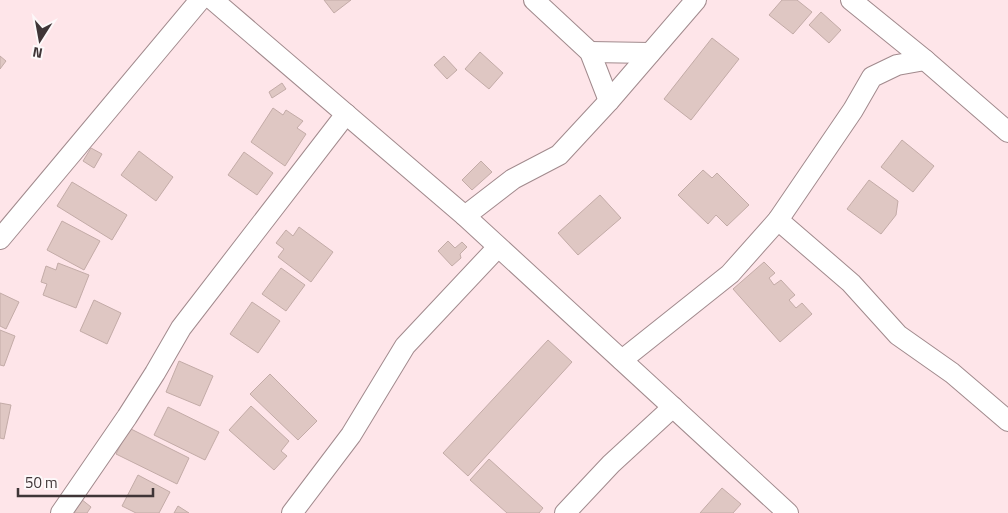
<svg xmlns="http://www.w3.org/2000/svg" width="1008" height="513" viewBox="0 0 1008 513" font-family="'Titillium Web',sans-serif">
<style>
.building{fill:#dfc7c3;stroke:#c3aba7}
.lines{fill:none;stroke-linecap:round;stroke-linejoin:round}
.minor-casing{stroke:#a18a8d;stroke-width:22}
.minor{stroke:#fff;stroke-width:20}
</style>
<rect width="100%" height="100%" fill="#fee5e9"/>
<!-- building -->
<g class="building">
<path d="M 324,0 L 351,0 L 334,13 Z"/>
<path d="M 782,0 L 797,0 L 812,12 L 793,34 L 769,15 Z"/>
<path d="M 821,12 L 841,30 L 829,43 L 809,25 Z"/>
<path d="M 712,38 L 739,59 L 691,120 L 664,99 Z"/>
<path d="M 480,52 L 503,73 L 489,89 L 465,69 Z"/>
<path d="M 0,56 L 6,61 L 0,69 Z"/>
<path d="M 444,56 L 457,70 L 447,79 L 434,65 Z"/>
<path d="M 282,83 L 286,89 L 272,98 L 269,92 Z"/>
<path d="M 273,108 L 283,115 L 286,110 L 303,121 L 297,128 L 306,134 L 285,166 L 251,142 Z"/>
<path d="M 902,140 L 934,166 L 913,192 L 881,167 Z"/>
<path d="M 91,148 L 102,154 L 94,168 L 83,161 Z"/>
<path d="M 139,151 L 173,177 L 156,201 L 121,175 Z"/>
<path d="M 244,152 L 273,173 L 257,195 L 228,175 Z"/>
<path d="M 481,161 L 492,172 L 472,190 L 462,180 Z"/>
<path d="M 703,170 L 712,178 L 717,173 L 749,205 L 727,226 L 716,215 L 708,224 L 678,195 Z"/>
<path d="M 869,180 L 898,201 L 896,215 L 881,234 L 847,209 Z"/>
<path d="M 72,182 L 127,215 L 112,240 L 57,206 Z"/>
<path d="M 600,195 L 621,218 L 578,255 L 558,233 Z"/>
<path d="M 62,221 L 100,241 L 84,270 L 47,250 Z"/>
<path d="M 299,227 L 333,252 L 311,282 L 278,257 L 284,249 L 276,243 L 286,230 L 293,236 Z"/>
<path d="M 448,241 L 455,248 L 462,242 L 467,247 L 460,254 L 461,258 L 452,266 L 438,251 Z"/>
<path d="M 764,262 L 775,273 L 769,278 L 774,285 L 781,280 L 795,295 L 789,300 L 796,308 L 802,303 L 812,314 L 780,342 L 733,289 Z"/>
<path d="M 58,263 L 89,275 L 76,308 L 43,295 L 47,284 L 41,282 L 46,266 L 56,270 Z"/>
<path d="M 281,268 L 305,285 L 286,311 L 262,294 Z"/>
<path d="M 0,293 L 19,302 L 6,329 L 0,326 Z"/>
<path d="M 94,300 L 121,313 L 107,344 L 80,331 Z"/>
<path d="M 252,302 L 280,321 L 258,353 L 230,334 Z"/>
<path d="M 0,330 L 15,336 L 4,366 L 0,365 Z"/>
<path d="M 548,340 L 572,362 L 468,476 L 443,453 Z"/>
<path d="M 179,361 L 213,376 L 200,406 L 166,392 Z"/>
<path d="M 270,374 L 317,421 L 298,440 L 250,394 Z"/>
<path d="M 0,403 L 11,405 L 4,439 L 0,438 Z"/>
<path d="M 251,406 L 289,441 L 281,451 L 287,456 L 274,470 L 229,430 Z"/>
<path d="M 168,407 L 219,432 L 205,460 L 154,435 Z"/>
<path d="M 129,428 L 189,458 L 177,484 L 116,454 Z"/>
<path d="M 489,459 L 543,508 L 539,513 L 507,513 L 470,480 Z"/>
<path d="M 138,475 L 170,492 L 159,513 L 136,513 L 122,506 Z"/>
<path d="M 722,488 L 741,504 L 733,513 L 700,513 Z"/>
<path d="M 81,499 L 91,507 L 87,513 L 72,513 Z"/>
<path d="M 178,506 L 189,513 L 174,513 Z"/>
</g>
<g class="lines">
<defs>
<g id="minor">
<path d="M 213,0 L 465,216 L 788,513"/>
<path d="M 534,0 L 590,52 L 609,101"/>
<path d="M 851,0 L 925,60 L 1008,132"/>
<path d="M 590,52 L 650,53"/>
<path d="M 465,216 L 513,179 L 559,155 L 609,101 L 696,0"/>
<path d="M 778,220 L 851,283 L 898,335 L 952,373 L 1008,421"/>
<path d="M 0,239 L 200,0"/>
<path d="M 622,360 L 730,274 L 778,220 L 853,110 L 872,77 L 897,65 L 925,60"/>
<path d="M 61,513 L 127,417 L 155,373 L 181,328 L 346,114"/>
<path d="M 292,513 L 351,435 L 405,346 L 498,247"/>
<path d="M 565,513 L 611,464 L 673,407"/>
</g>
</defs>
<!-- minor casing -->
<use href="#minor" class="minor-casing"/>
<!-- minor -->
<use href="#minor" class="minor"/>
</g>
<!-- north arrow -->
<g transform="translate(40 40) rotate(191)" stroke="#fdf8f9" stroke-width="4" paint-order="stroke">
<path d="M0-4L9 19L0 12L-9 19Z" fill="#3f3537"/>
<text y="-8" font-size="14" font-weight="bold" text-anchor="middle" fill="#3f3537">N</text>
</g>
<!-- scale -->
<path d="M18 488v8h135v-8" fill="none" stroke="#3f3537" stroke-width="2.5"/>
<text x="25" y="488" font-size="15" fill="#3f3537" stroke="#fdf8f9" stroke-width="4" paint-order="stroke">50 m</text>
</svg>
